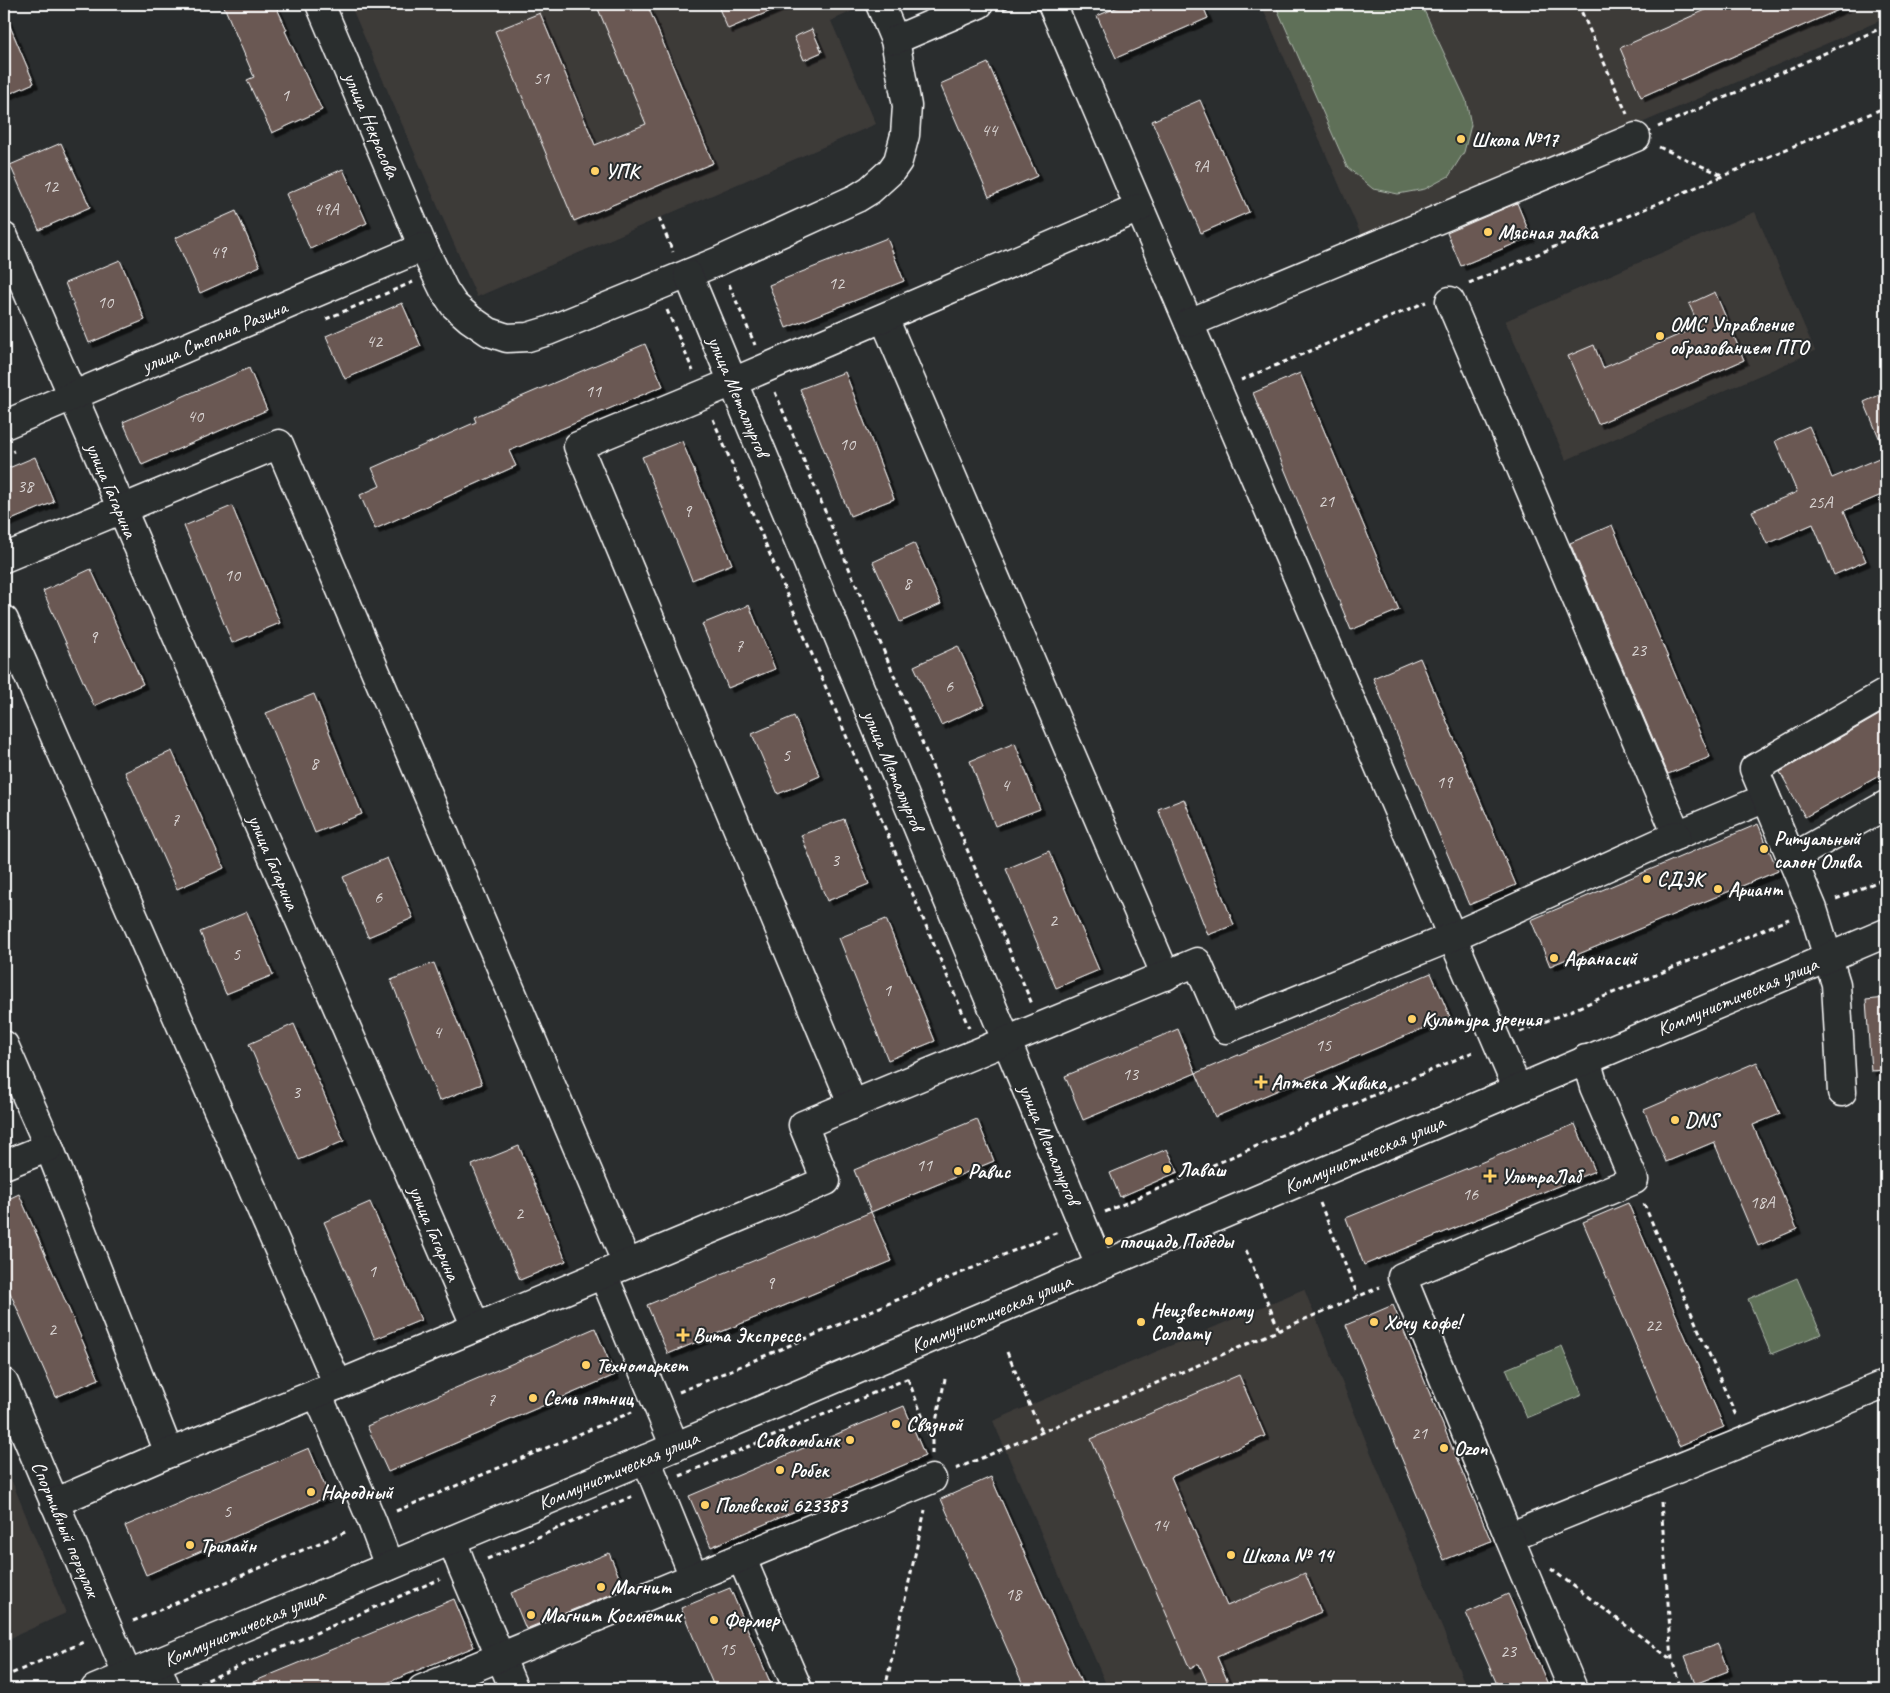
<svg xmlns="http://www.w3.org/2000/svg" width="1890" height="1693" viewBox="0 0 1890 1693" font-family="Caveat,sans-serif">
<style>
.built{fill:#3d3a39}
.green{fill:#5e7059;stroke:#aeb8ac}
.building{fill:#6a5853;stroke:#fff;filter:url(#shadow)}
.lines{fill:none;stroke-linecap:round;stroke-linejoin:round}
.minor-casing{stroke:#fff;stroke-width:31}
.path{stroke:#fff;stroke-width:3;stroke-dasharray:5 4;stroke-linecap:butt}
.minor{stroke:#2a2d2e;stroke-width:28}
.poi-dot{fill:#ffd166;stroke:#2a2d2e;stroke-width:2}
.labels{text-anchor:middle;stroke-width:4;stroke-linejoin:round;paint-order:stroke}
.number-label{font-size:18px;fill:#dad5d4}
.street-label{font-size:20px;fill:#fff;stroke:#2a2d2e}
.poi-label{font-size:20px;font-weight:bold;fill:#fff;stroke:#2a2d2e;text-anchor:start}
</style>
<defs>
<filter id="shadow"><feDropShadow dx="4.5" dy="4.5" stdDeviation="0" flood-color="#0009"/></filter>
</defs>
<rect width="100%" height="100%" fill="#2a2d2e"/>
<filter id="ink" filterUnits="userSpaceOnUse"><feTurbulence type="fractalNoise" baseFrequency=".02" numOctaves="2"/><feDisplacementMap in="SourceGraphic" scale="10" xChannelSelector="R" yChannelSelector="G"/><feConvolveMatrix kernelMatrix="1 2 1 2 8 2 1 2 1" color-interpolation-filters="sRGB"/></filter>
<g filter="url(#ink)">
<!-- built -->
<g class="built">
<path d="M 350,4 L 864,4 L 865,5 L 831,21 L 876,124 L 477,297 Z"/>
<path d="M 1261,4 L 1886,4 L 1886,18 L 1364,242 Z"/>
<path d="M 1755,212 L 1815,351 L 1566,460 L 1505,321 Z"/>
<path d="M 1304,1289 L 1467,1689 L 1108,1689 L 993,1421 Z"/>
<path d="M 4,1462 L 66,1613 L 4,1641 Z"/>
</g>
<!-- green -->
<g class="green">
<path d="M 1275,4 L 1421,4 L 1466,100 L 1471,125 L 1464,152 L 1449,176 L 1425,189 L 1398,194 L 1373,189 L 1347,167 Z"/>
<path d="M 1797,1278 L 1821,1334 L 1771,1354 L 1748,1299 Z"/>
<path d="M 1562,1346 L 1582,1395 L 1527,1418 L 1506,1369 Z"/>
</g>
<!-- building -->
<g class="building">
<path d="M 223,4 L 275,4 L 287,30 L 285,31 L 322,110 L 272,133 L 247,80 L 254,77 Z"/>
<path d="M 596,4 L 647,4 L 713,163 L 574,221 L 495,31 L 540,13 L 595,145 L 646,124 Z"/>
<path d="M 717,4 L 787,4 L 728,29 Z"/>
<path d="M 1125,4 L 1202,4 L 1208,18 L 1116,58 L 1097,16 Z"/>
<path d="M 1719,4 L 1852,4 L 1641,97 L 1620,48 Z"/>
<path d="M 4,12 L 34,83 L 4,96 Z"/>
<path d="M 812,29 L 822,52 L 804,60 L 794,37 Z"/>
<path d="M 988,63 L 1037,176 L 989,197 L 940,84 Z"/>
<path d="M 1200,100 L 1249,212 L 1201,233 L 1152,121 Z"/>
<path d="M 61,143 L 90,207 L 39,230 L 10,165 Z"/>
<path d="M 343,169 L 367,223 L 310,249 L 286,194 Z"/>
<path d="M 1517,203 L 1531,237 L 1461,266 L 1447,233 Z"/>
<path d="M 236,211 L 260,266 L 200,293 L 175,238 Z"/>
<path d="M 887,238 L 904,281 L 786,328 L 769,285 Z"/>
<path d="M 120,260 L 145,320 L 89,343 L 65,283 Z"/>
<path d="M 1715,292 L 1744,360 L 1598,424 L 1568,356 L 1594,345 L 1603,368 L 1699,326 L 1689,304 Z"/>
<path d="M 402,303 L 421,346 L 345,379 L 326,336 Z"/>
<path d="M 645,344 L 663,386 L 509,451 L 516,466 L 375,529 L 360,495 L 380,486 L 372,468 L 476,422 L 474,417 Z"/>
<path d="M 249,368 L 267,410 L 142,465 L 123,422 Z"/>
<path d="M 845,372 L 894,499 L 850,516 L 800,389 Z"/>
<path d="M 1300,373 L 1399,610 L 1351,630 L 1253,393 Z"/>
<path d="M 1886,392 L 1886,454 L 1864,402 Z"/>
<path d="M 1809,426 L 1832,478 L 1886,455 L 1886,493 L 1844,511 L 1866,561 L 1834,575 L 1813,524 L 1767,544 L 1752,511 L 1797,492 L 1775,441 Z"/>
<path d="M 682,441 L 732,564 L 692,580 L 642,457 Z"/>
<path d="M 35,457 L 54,502 L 4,523 L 4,470 Z"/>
<path d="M 232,506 L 280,623 L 232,643 L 184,526 Z"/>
<path d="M 1612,525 L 1710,757 L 1668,774 L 1570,543 Z"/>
<path d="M 914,543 L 941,604 L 900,622 L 873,562 Z"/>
<path d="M 91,569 L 143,684 L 94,706 L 43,591 Z"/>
<path d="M 749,605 L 775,669 L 728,688 L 702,624 Z"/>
<path d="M 958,646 L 985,705 L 941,725 L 914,666 Z"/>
<path d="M 1420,658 L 1516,885 L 1469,905 L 1373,678 Z"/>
<path d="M 314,694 L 362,814 L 315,833 L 266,713 Z"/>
<path d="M 1886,711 L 1886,772 L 1805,817 L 1780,772 Z"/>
<path d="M 794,716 L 820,776 L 778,794 L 752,734 Z"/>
<path d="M 1015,743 L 1040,809 L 995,826 L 970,761 Z"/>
<path d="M 172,751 L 224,868 L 177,889 L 125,772 Z"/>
<path d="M 1184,799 L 1234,925 L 1208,935 L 1158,809 Z"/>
<path d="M 844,819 L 869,884 L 827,901 L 801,835 Z"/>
<path d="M 1758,824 L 1778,871 L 1550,966 L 1531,920 Z"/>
<path d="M 1049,851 L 1099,970 L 1056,988 L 1006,869 Z"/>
<path d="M 387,858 L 413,918 L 368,937 L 343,877 Z"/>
<path d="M 247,912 L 273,975 L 226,994 L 200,932 Z"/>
<path d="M 886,919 L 935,1041 L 888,1060 L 839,938 Z"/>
<path d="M 434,963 L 482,1084 L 439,1101 L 391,980 Z"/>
<path d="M 1431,973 L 1450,1017 L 1215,1117 L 1196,1073 Z"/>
<path d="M 1886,998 L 1886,1070 L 1871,1071 L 1866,1000 Z"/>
<path d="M 294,1024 L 344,1141 L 299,1160 L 249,1044 Z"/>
<path d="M 1178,1029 L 1196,1073 L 1083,1120 L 1065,1076 Z"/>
<path d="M 1757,1062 L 1780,1114 L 1753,1125 L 1797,1229 L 1758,1246 L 1714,1142 L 1666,1162 L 1644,1110 Z"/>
<path d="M 977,1119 L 994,1161 L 871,1212 L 854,1170 Z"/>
<path d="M 1575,1124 L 1595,1171 L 1364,1265 L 1346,1218 Z"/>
<path d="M 519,1146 L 566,1261 L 520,1280 L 472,1165 Z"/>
<path d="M 1167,1149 L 1178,1172 L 1120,1197 L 1110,1173 Z"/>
<path d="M 19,1194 L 99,1379 L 56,1397 L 4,1279 L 4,1201 Z"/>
<path d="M 370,1202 L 421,1320 L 375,1339 L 324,1222 Z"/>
<path d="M 1628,1203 L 1724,1427 L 1679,1446 L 1583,1222 Z"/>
<path d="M 871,1212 L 892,1261 L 668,1354 L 647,1305 Z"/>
<path d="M 1393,1305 L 1491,1541 L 1444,1560 L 1346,1325 Z"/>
<path d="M 595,1328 L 615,1375 L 388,1472 L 367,1426 Z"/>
<path d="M 1239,1375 L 1265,1436 L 1171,1477 L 1227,1606 L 1305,1573 L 1321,1612 L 1217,1657 L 1231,1689 L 1210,1689 L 1199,1664 L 1190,1669 L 1091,1439 Z"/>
<path d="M 904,1406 L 925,1456 L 711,1547 L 689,1496 Z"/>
<path d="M 309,1448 L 329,1496 L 146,1575 L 125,1526 Z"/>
<path d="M 991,1477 L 1084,1689 L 1025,1689 L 941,1499 Z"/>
<path d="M 609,1553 L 624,1589 L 526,1629 L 511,1593 Z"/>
<path d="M 730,1588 L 773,1689 L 715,1689 L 681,1608 Z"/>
<path d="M 1508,1594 L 1550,1689 L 1499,1689 L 1466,1613 Z"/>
<path d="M 454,1599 L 474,1647 L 372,1689 L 236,1689 Z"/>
<path d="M 1718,1644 L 1728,1671 L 1695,1684 L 1685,1656 Z"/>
</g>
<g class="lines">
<defs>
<g id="minor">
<path d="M 320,4 L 423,247 L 444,290 L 454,305 L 470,319 L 489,332 L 507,338 L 528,337 L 548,331 L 719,261 L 857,198 L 870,190 L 891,171 L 898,161 L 905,135 L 907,106 L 895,40 L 880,4"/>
<path d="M 1052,4 L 1517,1088"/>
<path d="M 895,40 L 979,4"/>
<path d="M 4,237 L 476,1327"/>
<path d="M 688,274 L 1100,1266"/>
<path d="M 1450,301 L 1677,835 L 1766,798"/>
<path d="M 884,318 L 1166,976"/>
<path d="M 1189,323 L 1636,137"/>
<path d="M 4,425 L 423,247"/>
<path d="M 4,558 L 279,444 L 627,1264"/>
<path d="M 4,620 L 338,1385"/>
<path d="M 1792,858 L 1886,805"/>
<path d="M 4,1045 L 49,1147 L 169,1453"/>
<path d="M 1586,1059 L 1594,1087 L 1634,1180 L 1402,1277 L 1509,1537 L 1886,1384"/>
<path d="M 1842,1092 L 1836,984 L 1813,909 L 1754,769 L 1886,693"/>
<path d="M 853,1105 L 578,446 L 733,382 L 1139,208"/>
<path d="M 4,1165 L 49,1147"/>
<path d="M 603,1274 L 675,1447"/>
<path d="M 4,1383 L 128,1676"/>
<path d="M 317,1393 L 372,1521 L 389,1566"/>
<path d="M 646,1459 L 694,1577"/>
<path d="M 54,1503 L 169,1453 L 338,1385 L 826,1181 L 803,1125 L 1197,962 L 1226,1029 L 1452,937 L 1677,835"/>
<path d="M 1509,1537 L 1573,1689"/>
<path d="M 452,1540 L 463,1569 L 514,1689"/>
<path d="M 741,1557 L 798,1689"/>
<path d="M 156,1663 L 166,1689"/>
<path d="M 95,1689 L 646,1459 L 1886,933"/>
<path d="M 422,1689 L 932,1479"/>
</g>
</defs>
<!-- minor casing -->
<use href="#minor" class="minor-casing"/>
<!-- path -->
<g class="path">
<path d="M 1578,4 L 1627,114"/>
<path d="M 1003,9 L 1014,4"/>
<path d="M 1658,127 L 1886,26"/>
<path d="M 1659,147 L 1722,175"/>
<path d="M 659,218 L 673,252"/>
<path d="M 1469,283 L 1886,107"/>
<path d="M 729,284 L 755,345"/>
<path d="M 667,310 L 693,371"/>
<path d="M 326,319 L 413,282"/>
<path d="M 1241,380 L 1426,302"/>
<path d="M 775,392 L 1032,1004"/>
<path d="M 713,419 L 969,1028"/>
<path d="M 4,455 L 14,451"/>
<path d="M 1836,899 L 1886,878"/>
<path d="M 1520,1032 L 1789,919"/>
<path d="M 1320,1203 L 1358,1296"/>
<path d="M 1644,1204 L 1737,1418"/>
<path d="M 1105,1212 L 1473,1052"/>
<path d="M 1246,1250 L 1279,1330"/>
<path d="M 1007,1352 L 1041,1432"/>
<path d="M 908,1379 L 931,1439"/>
<path d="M 679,1392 L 1058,1232"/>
<path d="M 932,1454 L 932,1440 L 945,1379"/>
<path d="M 956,1469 L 1380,1287"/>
<path d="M 680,1476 L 911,1377"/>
<path d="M 1661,1502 L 1672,1660 L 1681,1689"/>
<path d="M 396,1511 L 632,1412"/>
<path d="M 487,1559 L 635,1495"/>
<path d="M 1551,1569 L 1672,1660"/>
<path d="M 133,1621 L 348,1531"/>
<path d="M 4,1677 L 86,1641"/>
<path d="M 191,1687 L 440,1579"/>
<path d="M 885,1689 L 925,1510"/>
</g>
<!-- minor -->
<use href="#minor" class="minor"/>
</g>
</g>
<!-- markers -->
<g class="poi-dot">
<circle cx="1461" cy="139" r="5"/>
<circle cx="595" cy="171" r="5"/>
<circle cx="1488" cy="232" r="5"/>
<circle cx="1660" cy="336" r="5"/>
<circle cx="1764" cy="849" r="5"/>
<circle cx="1647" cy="879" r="5"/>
<circle cx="1718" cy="889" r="5"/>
<circle cx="1554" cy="958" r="5"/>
<circle cx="1412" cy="1019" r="5"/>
<path d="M1258.5 1074.5h5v5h5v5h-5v5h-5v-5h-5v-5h5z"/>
<circle cx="1675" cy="1120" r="5"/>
<circle cx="1167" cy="1169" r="5"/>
<circle cx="958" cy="1171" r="5"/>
<path d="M1487.5 1168.5h5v5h5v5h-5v5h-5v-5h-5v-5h5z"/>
<circle cx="1109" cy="1241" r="5"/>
<circle cx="1141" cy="1322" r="5"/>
<circle cx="1374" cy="1322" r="5"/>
<path d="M680.5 1327.5h5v5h5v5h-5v5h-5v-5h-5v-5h5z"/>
<circle cx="586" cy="1365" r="5"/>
<circle cx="533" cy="1398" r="5"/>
<circle cx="896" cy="1424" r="5"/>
<circle cx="850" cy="1440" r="5"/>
<circle cx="1444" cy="1448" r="5"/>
<circle cx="780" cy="1470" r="5"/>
<circle cx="311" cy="1492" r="5"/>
<circle cx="705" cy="1505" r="5"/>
<circle cx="190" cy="1545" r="5"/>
<circle cx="1231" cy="1555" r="5"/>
<circle cx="601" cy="1587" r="5"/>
<circle cx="531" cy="1615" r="5"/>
<circle cx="714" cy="1620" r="5"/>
</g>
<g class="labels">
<!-- number labels -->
<g class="number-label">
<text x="541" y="84">51</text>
<text x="285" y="101">1</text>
<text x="989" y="136">44</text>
<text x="1200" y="172">9А</text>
<text x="50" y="192">12</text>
<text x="326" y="215">49А</text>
<text x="218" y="258">49</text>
<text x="836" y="289">12</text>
<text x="105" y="308">10</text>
<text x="374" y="347">42</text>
<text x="593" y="397">11</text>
<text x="195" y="422">40</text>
<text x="847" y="450">10</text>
<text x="25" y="492">38</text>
<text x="1326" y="507">21</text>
<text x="1820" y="508">25А</text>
<text x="687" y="517">9</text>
<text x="232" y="581">10</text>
<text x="907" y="589">8</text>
<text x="93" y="643">9</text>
<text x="739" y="652">7</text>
<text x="1638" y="656">23</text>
<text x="949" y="692">6</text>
<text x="786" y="761">5</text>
<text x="314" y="769">8</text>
<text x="1444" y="788">19</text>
<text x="1005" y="791">4</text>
<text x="175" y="826">7</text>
<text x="835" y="866">3</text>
<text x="378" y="903">6</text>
<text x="1053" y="926">2</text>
<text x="236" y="960">5</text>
<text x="887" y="996">1</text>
<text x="437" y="1038">4</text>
<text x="1323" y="1051">15</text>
<text x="1130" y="1080">13</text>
<text x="296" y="1098">3</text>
<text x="924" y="1171">11</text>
<text x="1470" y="1200">16</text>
<text x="1762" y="1208">18А</text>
<text x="519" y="1219">2</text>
<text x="372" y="1277">1</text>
<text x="770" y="1289">9</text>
<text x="1653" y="1331">22</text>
<text x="52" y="1335">2</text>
<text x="491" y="1406">7</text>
<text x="1419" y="1439">21</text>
<text x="227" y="1517">5</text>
<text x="1160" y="1531">14</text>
<text x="1013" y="1600">18</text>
<text x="727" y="1655">15</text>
<text x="1508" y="1657">23</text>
</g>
<!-- street labels -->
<g class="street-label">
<text transform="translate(372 125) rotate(67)" y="7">улица Некрасова</text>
<text transform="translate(214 336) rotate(-23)" y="7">улица Степана Разина</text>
<text transform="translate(739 396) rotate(67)" y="7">улица Металлургов</text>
<text transform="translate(112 490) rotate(67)" y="7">улица Гагарина</text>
<text transform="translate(894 770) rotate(67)" y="7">улица Металлургов</text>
<text transform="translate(274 862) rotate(67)" y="7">улица Гагарина</text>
<text transform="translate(1737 996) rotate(-23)" y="7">Коммунистическая улица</text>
<text transform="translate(1050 1144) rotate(67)" y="7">улица Металлургов</text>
<text transform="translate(1364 1154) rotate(-23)" y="7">Коммунистическая улица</text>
<text transform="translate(435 1233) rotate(67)" y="7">улица Гагарина</text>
<text transform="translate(991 1313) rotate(-23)" y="7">Коммунистическая улица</text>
<text transform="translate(618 1470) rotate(-23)" y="7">Коммунистическая улица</text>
<text transform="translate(66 1529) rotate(67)" y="7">Спортивный переулок</text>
<text transform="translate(244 1627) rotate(-23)" y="7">Коммунистическая улица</text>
</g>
<!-- poi labels -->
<g class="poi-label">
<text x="1471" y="146">Школа №17</text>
<text x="605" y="178">УПК</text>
<text x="1498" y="239">Мясная лавка</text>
<text x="1670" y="331">ОМС Управление<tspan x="1670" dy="23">образованием ПГО</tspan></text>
<text x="1774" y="845">Ритуальный<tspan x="1774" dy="23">салон Олива</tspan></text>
<text x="1657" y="886">СДЭК</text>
<text x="1728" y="896">Ариант</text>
<text x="1564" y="965">Афанасий</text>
<text x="1422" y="1026">Культура зрения</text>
<text x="1271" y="1089">Аптека Живика</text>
<text x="1685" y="1127">DNS</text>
<text x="1177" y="1176">Лаваш</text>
<text x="968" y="1178">Равис</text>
<text x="1501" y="1183">УльтраЛаб</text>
<text x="1119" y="1248">площадь Победы</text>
<text x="1151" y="1317">Неизвестному<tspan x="1151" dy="23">Солдату</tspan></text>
<text x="1384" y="1329">Хочу кофе!</text>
<text x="693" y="1342">Вита Экспресс</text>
<text x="596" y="1372">Техномаркет</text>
<text x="543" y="1405">Семь пятниц</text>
<text x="906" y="1431">Связной</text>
<text x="840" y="1447" text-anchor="end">Совкомбанк</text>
<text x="1454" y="1455">Ozon</text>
<text x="790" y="1477">Робек</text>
<text x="321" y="1499">Народный</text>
<text x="715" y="1512">Полевской 623383</text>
<text x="200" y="1552">Трилайн</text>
<text x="1241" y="1562">Школа № 14</text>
<text x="611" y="1594">Магнит</text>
<text x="541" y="1622">Магнит Косметик</text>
<text x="724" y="1627">Фермер</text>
</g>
</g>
<!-- margin -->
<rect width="1890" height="1693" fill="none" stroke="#2a2d2e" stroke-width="20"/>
<rect x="10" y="10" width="1870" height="1673" fill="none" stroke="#fff" stroke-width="2" filter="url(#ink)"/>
</svg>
